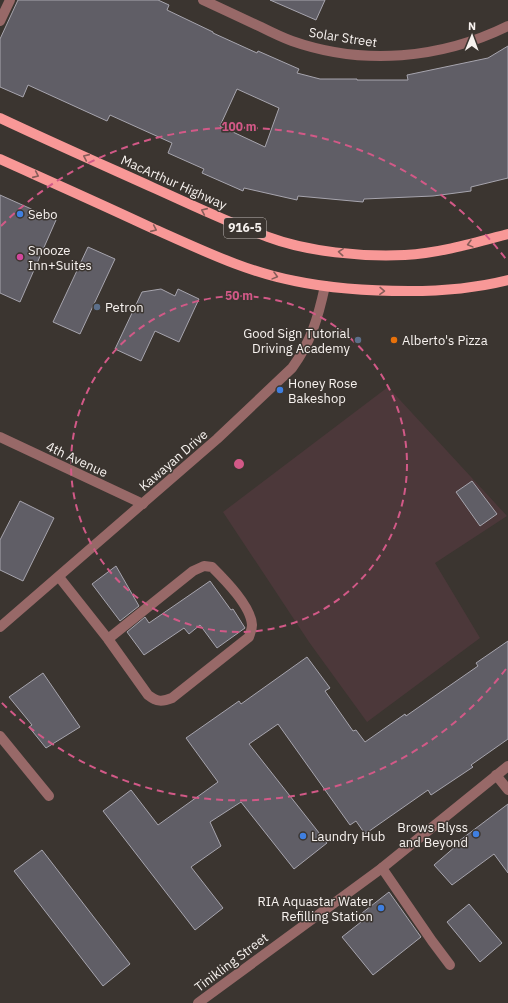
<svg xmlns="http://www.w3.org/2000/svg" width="508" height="1003" viewBox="0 0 508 1003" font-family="'IBM Plex Sans',sans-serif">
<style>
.industrial{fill:#4c383a}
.building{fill:#605e66;stroke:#a7a5ae;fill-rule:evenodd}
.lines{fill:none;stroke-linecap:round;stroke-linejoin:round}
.minor{stroke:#986968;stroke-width:10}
.major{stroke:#f89897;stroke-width:10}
.oneway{stroke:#875d59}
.ring{fill:none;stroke:#d25987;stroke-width:2;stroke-dasharray:7 5}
.shop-dot{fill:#3f7fe0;stroke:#3b3530;stroke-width:1.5}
.hotel-dot{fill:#d1479c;stroke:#3b3530;stroke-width:1.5}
.service-dot{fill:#5c6f8a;stroke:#3b3530;stroke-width:1.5}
.food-dot{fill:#e8710a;stroke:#3b3530;stroke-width:1.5}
.labels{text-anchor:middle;stroke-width:3;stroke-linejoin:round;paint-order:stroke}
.shield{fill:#3b3530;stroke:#bfb9b6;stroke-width:1}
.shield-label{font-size:12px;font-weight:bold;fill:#f7f2ef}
.street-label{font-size:13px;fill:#f7f2ef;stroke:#3b3530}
.poi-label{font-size:13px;fill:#f7f2ef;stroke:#3b3530;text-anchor:start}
.centre{fill:#d25987;stroke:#3b3530;stroke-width:2}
.ring-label{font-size:12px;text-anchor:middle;font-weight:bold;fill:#d25987;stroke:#3b3530;stroke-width:3;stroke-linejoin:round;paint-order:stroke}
</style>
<rect width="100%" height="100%" fill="#3b3530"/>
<!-- industrial -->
<path class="industrial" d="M 388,387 L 507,516 L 435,563 L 480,638 L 367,722 L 309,642 L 223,512 Z"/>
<!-- building -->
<g class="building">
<path d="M 18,0 L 158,0 L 169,5 L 167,10 L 213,32 L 213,33 L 257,53 L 258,51 L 299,69 L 297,73 L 320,79 L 357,79 L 357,80 L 408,80 L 407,75 L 488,58 L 508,46 L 508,178 L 471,187 L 471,191 L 433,196 L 364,199 L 363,202 L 298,196 L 297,200 L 244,188 L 243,191 L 202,173 L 204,169 L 168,153 L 172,143 L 110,115 L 107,121 L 28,85 L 23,97 L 0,87 L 0,39 ZM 237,89 L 279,108 L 265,147 L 220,126 Z"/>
<path d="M 270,0 L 325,0 L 316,20 Z"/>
<path d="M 0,195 L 56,220 L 20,302 L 0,293 Z"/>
<path d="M 88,247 L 115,259 L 80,334 L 53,322 Z"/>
<path d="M 161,289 L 175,296 L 178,289 L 199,299 L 179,342 L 155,331 L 141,361 L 115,349 L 142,292 Z"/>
<path d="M 472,481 L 497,514 L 480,526 L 456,492 Z"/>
<path d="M 20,501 L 54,518 L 23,581 L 0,570 L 0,540 Z"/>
<path d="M 116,566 L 139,606 L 120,621 L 92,584 Z"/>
<path d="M 210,581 L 231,610 L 233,609 L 245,628 L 217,648 L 200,625 L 189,634 L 184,628 L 144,655 L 127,632 L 145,617 L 149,623 Z"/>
<path d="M 508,641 L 508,739 L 471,765 L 473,767 L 431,795 L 428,790 L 365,834 L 356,821 L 350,825 L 278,724 L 249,744 L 327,843 L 294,869 L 241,802 L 210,822 L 221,846 L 191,867 L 223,908 L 195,930 L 103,811 L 131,790 L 158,825 L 218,782 L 186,738 L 239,701 L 241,704 L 307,657 L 330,688 L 325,691 L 353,731 L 356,730 L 365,742 L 405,714 L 406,716 L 478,666 L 476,663 Z"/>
<path d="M 43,673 L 80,727 L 46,748 L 29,727 L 32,725 L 9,697 Z"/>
<path d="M 508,804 L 508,873 L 494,854 L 452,885 L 434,865 L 456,846 L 455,844 Z"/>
<path d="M 42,850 L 130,964 L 103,986 L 14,871 Z"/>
<path d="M 389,892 L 421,937 L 373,975 L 342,937 L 366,918 L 362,913 Z"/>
<path d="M 469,904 L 502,943 L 480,962 L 447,922 Z"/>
</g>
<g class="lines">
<!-- minor -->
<g class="minor">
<path d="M 203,0 C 222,9 242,18 261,27 C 271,32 281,37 292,41 C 363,66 441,59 508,26"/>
<path d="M 0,21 L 10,0"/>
<path d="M 0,437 L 143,504"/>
<path d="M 59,577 L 108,639 L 148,695 C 157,702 162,702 172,698 L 249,637 C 250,633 252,630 252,625 C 251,606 225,580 212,567 L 204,566 L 193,571 L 108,639"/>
<path d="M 0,627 L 217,439 L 292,368 C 311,342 318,318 325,286"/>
<path d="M 0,736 L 49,796"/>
<path d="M 496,775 L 508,790"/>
<path d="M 382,868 L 432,941 L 450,965"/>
<path d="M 198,1003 L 382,868 L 508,766"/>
</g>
<!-- major -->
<g class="major">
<path d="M 0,118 C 51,142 103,165 154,188 C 192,205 229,223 268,237 C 308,252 362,257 405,255 C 440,253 474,243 508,234"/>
<path d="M 0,159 C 51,182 103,205 154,229 C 200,249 246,272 295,281 C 333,289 371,291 409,291 C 442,291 476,288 508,280"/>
</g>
</g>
<!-- one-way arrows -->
<defs><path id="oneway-chevron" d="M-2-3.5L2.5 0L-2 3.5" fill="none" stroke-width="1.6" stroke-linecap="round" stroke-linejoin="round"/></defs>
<g class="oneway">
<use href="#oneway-chevron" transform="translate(86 157) rotate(-156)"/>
<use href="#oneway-chevron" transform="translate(36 175) rotate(24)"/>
<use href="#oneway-chevron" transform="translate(204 211) rotate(-156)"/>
<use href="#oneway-chevron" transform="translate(154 229) rotate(24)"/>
<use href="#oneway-chevron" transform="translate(470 244) rotate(165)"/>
<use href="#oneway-chevron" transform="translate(341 252) rotate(-175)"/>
<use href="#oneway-chevron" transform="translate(275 276) rotate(15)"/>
<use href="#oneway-chevron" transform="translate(382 291) rotate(2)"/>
</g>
<!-- distance rings -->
<g class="ring">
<circle cx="239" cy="464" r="168"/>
<path d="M506 669A337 337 0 0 1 1 702M1 226A337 337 0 0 1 506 259"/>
</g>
<!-- markers -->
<g class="shop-dot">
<circle cx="20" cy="214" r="4"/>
<circle cx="280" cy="390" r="4"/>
<circle cx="476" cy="834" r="4"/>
<circle cx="303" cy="836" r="4"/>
<circle cx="381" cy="908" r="4"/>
</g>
<circle class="hotel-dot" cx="20" cy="257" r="4"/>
<g class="service-dot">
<circle cx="97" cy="307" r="4"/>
<circle cx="358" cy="340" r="4"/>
</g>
<circle class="food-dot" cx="394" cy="340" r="4"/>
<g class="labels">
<!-- shield labels -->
<rect class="shield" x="224" y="218" width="42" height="20" rx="3"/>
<g class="shield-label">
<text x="245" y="232">916-5</text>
</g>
<!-- street labels -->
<g class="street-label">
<text transform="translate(343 37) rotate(9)" y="5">Solar Street</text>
<text transform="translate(174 182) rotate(24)" y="5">MacArthur Highway</text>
<text transform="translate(77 459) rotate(25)" y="5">4th Avenue</text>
<text transform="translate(173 460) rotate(-41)" y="5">Kawayan Drive</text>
<text transform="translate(231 962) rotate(-37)" y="5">Tinikling Street</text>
</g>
<!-- poi labels -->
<g class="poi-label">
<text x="28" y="219">Sebo</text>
<text x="28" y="255">Snooze<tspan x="28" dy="15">Inn+Suites</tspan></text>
<text x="105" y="312">Petron</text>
<text x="350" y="338" text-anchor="end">Good Sign Tutorial<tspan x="350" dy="15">Driving Academy</tspan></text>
<text x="402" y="345">Alberto's Pizza</text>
<text x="288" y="388">Honey Rose<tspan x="288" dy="15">Bakeshop</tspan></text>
<text x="468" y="832" text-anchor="end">Brows Blyss<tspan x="468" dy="15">and Beyond</tspan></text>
<text x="311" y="841">Laundry Hub</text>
<text x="373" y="906" text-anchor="end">RIA Aquastar Water<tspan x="373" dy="15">Refilling Station</tspan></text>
</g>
</g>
<circle cx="239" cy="464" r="6" class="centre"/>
<g class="ring-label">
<text x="239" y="131">100 m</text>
<text x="239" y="300">50 m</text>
</g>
<!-- north arrow -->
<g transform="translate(472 36) rotate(1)" stroke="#3b3530" stroke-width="3" paint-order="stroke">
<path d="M0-3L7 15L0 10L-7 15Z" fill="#f7f2ef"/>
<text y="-6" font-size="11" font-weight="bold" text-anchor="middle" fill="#f7f2ef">N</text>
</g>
</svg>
